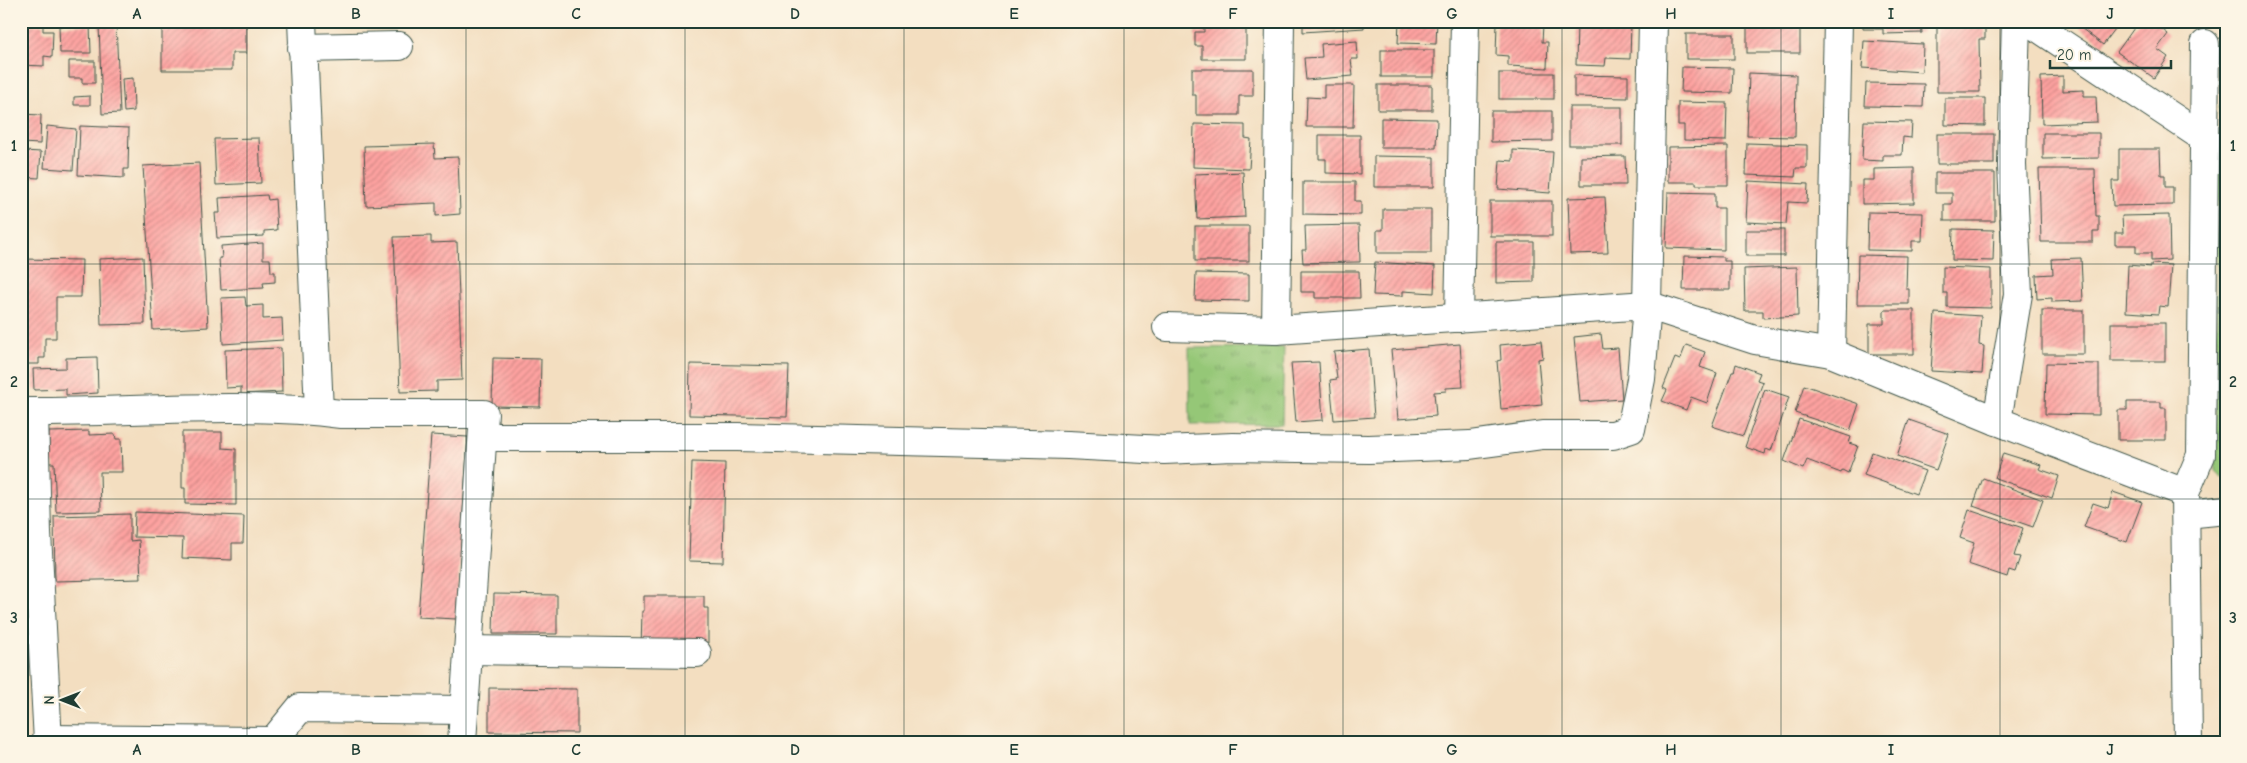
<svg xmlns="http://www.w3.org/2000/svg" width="2247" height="763" viewBox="0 0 2247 763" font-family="'Comic Neue',sans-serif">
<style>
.park{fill:url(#park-tufts);stroke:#5a8256}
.building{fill:url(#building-hatch)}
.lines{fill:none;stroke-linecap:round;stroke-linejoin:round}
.street-casing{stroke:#3f5549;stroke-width:30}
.street{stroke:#fff;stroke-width:28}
.grid{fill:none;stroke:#1f3d34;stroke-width:1;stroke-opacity:0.55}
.neatline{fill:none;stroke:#1f3d34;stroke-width:2}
.grid-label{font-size:16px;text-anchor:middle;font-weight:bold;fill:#1f3d34}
</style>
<defs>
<pattern id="park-tufts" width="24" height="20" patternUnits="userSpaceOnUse" patternTransform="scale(1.25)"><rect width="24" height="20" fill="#95c777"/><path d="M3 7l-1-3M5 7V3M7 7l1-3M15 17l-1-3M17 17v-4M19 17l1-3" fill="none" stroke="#79a362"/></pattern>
<pattern id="building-hatch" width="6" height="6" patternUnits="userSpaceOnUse" patternTransform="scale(1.25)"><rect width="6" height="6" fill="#fea2a0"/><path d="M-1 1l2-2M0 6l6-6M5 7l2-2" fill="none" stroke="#cd8583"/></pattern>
</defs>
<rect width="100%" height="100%" fill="#fcf5e5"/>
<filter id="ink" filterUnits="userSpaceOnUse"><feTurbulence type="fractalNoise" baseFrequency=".02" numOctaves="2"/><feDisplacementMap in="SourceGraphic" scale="10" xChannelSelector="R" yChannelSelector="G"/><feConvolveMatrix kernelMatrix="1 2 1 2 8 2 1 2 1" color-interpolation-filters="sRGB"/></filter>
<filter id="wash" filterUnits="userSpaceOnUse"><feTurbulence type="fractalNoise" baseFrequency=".0096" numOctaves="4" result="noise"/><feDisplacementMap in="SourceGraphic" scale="20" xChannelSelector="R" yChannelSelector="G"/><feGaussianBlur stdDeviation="1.12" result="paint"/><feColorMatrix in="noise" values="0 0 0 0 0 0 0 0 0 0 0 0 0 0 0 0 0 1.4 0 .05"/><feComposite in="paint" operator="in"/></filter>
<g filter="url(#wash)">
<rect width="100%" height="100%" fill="#f3dec0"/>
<!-- park -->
<g class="park">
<path d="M 2226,101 L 2226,481 L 2215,471 L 2219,106 Z"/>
<path d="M 1284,347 L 1282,424 L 1190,425 L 1189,348 Z"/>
</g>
<g id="blocks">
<!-- building -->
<g class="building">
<path d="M 162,21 L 246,21 L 246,53 L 232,53 L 232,70 L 162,70 Z"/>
<path d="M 1204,21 L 1246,21 L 1246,59 L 1202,59 L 1202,46 L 1195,46 L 1195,32 L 1204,32 Z"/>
<path d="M 1303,21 L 1364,21 L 1364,28 L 1303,32 Z"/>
<path d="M 1399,21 L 1437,21 L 1436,44 L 1398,43 Z"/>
<path d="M 1677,21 L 1730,21 L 1730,25 L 1677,24 Z"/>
<rect x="1747" y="21" width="53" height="32"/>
<path d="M 1863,21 L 1921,21 L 1922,33 L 1883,34 L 1883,29 L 1863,29 Z"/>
<path d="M 2072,21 L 2121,21 L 2103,45 Z"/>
<path d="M 2139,21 L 2162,21 L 2159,27 L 2168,34 L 2157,49 L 2168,57 L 2154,78 L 2117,52 Z"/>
<path d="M 1497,23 L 1543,25 L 1542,42 L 1548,42 L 1547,68 L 1508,66 L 1508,56 L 1496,55 Z"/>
<path d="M 1577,23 L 1631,24 L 1630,59 L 1606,58 L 1605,66 L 1576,65 Z"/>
<path d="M 99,24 L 116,24 L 120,113 L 102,114 Z"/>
<path d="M 21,25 L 43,25 L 43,31 L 53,31 L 52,57 L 44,56 L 44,66 L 21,65 Z"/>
<path d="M 90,25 L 91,53 L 60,53 L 59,26 Z"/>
<path d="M 1985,25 L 1985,39 L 1979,39 L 1980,92 L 1937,92 L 1937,27 Z"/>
<rect x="1686" y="34" width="48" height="25"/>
<path d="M 1357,41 L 1358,59 L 1351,59 L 1353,76 L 1306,80 L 1304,58 L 1322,57 L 1321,44 Z"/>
<path d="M 1864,41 L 1923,44 L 1922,72 L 1862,68 Z"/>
<rect x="1381" y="50" width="53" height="27"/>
<path d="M 69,61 L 95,61 L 95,83 L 82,83 L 82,78 L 69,78 Z"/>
<path d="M 1682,67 L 1733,68 L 1732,93 L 1681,92 Z"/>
<path d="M 1192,69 L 1253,69 L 1253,96 L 1239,96 L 1239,115 L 1196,115 L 1196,95 L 1192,95 Z"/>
<rect x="1499" y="73" width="55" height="26"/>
<path d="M 1749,73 L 1796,75 L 1795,137 L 1747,136 Z"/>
<path d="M 1574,75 L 1628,76 L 1628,98 L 1574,97 Z"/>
<path d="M 2063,76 L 2063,91 L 2084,90 L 2084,96 L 2096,96 L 2097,122 L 2042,124 L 2041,77 Z"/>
<path d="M 133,78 L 134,111 L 124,112 L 122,79 Z"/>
<path d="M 1866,83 L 1924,84 L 1923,107 L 1865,106 Z"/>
<path d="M 1324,85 L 1354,85 L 1353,127 L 1306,127 L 1307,97 L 1324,98 Z"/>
<rect x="1378" y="85" width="54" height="25"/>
<path d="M 90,96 L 90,105 L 74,105 L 74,97 Z"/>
<path d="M 1945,98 L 1985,98 L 1985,126 L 1945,125 Z"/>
<path d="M 1678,102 L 1727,103 L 1726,141 L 1684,140 L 1684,125 L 1678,125 Z"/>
<rect x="1569" y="107" width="53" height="38"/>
<path d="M 1491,111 L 1552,111 L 1552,141 L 1491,142 Z"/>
<path d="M 21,114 L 41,115 L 40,144 L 21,143 Z"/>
<path d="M 1381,118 L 1437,119 L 1436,148 L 1381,148 Z"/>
<path d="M 1864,121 L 1912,122 L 1911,138 L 1903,137 L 1902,155 L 1883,155 L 1883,161 L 1862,160 Z"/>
<path d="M 1194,124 L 1245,125 L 1245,138 L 1251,139 L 1249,169 L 1193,167 Z"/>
<path d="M 47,126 L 76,129 L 73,170 L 44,168 Z"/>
<path d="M 80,126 L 129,128 L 128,169 L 124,169 L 124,178 L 78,175 Z"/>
<path d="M 2043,133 L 2099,133 L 2099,158 L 2043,159 Z"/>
<rect x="1937" y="134" width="57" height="30"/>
<path d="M 1319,135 L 1360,135 L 1360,174 L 1326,173 L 1326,159 L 1319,159 Z"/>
<path d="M 259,138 L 261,183 L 216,185 L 214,139 Z"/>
<path d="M 1747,143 L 1807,145 L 1807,168 L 1796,168 L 1795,177 L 1746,175 Z"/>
<path d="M 434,144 L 435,158 L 458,157 L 460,214 L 436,216 L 436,203 L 366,206 L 364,146 Z"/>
<path d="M 1728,146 L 1728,185 L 1696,185 L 1696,182 L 1668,182 L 1668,147 Z"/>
<path d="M 2119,149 L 2160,149 L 2161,175 L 2165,175 L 2165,187 L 2173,187 L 2173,205 L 2113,206 L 2112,181 L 2119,181 Z"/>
<path d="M 1513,150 L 1553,152 L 1550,193 L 1498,189 L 1500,160 L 1513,161 Z"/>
<path d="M 23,151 L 41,152 L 39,178 L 21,177 Z"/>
<path d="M 1374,156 L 1434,157 L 1434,187 L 1374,187 Z"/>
<path d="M 1625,156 L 1626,185 L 1581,185 L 1581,157 Z"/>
<path d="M 199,163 L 208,327 L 153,330 L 143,166 Z"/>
<path d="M 1914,168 L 1914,203 L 1862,204 L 1862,180 L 1874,180 L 1874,169 Z"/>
<path d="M 2039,169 L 2095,169 L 2096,216 L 2099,216 L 2099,232 L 2093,232 L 2093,242 L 2041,242 Z"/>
<path d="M 1243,172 L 1245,217 L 1197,219 L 1195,174 Z"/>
<path d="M 1935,173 L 1995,173 L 1995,221 L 1944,221 L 1944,204 L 1952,204 L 1952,193 L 1935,193 Z"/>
<path d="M 1748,181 L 1808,184 L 1807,203 L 1788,202 L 1786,224 L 1746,222 Z"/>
<path d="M 1303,182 L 1355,182 L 1355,201 L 1361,201 L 1361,215 L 1303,214 Z"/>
<path d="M 1668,192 L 1715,193 L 1715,208 L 1724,208 L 1724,250 L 1666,248 Z"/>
<path d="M 267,195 L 268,200 L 275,199 L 277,230 L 264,231 L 264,236 L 217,238 L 215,213 L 220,213 L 219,198 Z"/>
<path d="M 1605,197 L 1608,253 L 1570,254 L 1568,198 Z"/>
<rect x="1490" y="201" width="62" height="35"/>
<path d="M 1383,209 L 1431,209 L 1431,253 L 1377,253 L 1377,230 L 1383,230 Z"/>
<path d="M 1868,212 L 1923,213 L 1922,241 L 1912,241 L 1912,251 L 1867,250 Z"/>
<path d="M 2169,215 L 2170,260 L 2151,261 L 2151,253 L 2136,253 L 2136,245 L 2115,245 L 2115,233 L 2123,233 L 2122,216 Z"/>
<path d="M 1359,225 L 1360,262 L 1303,263 L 1302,250 L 1306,250 L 1305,226 Z"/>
<rect x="1195" y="226" width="54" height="35"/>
<path d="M 1953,229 L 1994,230 L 1993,261 L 1952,260 Z"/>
<rect x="1746" y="230" width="38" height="26"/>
<path d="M 431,236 L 431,243 L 457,242 L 462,380 L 437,381 L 437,391 L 400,392 L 394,237 Z"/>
<path d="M 1496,242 L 1534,242 L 1534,282 L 1496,283 Z"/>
<path d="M 263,243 L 263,259 L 270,259 L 271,272 L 275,272 L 275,282 L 263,283 L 264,288 L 221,290 L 219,258 L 222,258 L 221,246 Z"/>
<path d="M 1858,255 L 1907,256 L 1906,289 L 1909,289 L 1909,304 L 1857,304 Z"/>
<path d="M 1684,256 L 1724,257 L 1724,261 L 1730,261 L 1730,290 L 1683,290 Z"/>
<path d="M 143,257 L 145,324 L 101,325 L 99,259 Z"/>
<path d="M 2081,258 L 2083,301 L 2052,302 L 2052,298 L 2037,299 L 2036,275 L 2053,274 L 2052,259 Z"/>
<path d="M 21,259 L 82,260 L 81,297 L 56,297 L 56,338 L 45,338 L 45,358 L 39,358 L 39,364 L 21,364 Z"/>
<path d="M 1375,262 L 1435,266 L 1434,293 L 1403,291 L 1403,296 L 1373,295 Z"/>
<path d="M 2151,264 L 2171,265 L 2168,307 L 2159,306 L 2158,314 L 2126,312 L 2128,265 L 2151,267 Z"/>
<path d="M 1797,267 L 1798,316 L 1763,318 L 1763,311 L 1745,311 L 1744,269 Z"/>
<path d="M 1943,267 L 1991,269 L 1991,308 L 1947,307 L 1947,293 L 1943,293 Z"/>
<path d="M 1301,271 L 1359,271 L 1360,298 L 1315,298 L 1315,292 L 1301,292 Z"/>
<path d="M 1196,273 L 1249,274 L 1249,301 L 1195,300 Z"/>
<path d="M 245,297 L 246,306 L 263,305 L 263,319 L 282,318 L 283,340 L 223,344 L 221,298 Z"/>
<path d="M 1884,310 L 1914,310 L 1914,354 L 1869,354 L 1869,324 L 1884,324 Z"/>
<rect x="2042" y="310" width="42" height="44"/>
<path d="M 1935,313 L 1981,316 L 1979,345 L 1984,346 L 1982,374 L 1931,371 Z"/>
<rect x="2111" y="323" width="54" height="38"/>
<path d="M 1601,334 L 1603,349 L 1618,348 L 1622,399 L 1580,402 L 1574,337 Z"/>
<path d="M 1541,341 L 1543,358 L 1538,359 L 1542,405 L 1501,409 L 1497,361 L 1501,360 L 1500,345 Z"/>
<path d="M 1460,344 L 1463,387 L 1446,388 L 1446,391 L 1434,392 L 1436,416 L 1398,419 L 1391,350 Z"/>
<path d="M 1686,345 L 1705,352 L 1700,367 L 1717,373 L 1707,403 L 1691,397 L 1686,410 L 1662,401 L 1667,390 L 1663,388 L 1675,358 L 1680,360 Z"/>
<path d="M 281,348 L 282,392 L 241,394 L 241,387 L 226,388 L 225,350 Z"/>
<path d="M 1369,349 L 1374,417 L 1334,420 L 1330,380 L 1337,379 L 1334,352 Z"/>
<path d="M 97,357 L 98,393 L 66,395 L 66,389 L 34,390 L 33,369 L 66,368 L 66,358 Z"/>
<path d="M 493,358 L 541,359 L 540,407 L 492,406 Z"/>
<path d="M 1319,362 L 1323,420 L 1296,422 L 1291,363 Z"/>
<path d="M 2046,363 L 2099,364 L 2099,415 L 2045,414 Z"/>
<path d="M 690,364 L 789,366 L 787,417 L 689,415 Z"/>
<path d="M 1736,364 L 1760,373 L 1757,380 L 1763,382 L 1743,436 L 1712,426 L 1732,372 L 1734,372 Z"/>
<path d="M 1804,385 L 1859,404 L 1850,431 L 1795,413 Z"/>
<path d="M 1765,389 L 1789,397 L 1771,451 L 1766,449 L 1765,454 L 1745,447 Z"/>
<path d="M 2127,402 L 2161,402 L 2161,408 L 2166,408 L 2166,440 L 2118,440 L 2118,410 L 2127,410 Z"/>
<path d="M 1799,419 L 1851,437 L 1849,443 L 1858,446 L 1848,473 L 1842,470 L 1841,473 L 1807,460 L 1803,469 L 1784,461 Z"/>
<path d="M 1909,420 L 1949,434 L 1936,470 L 1897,456 Z"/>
<path d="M 89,431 L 89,435 L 115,434 L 116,439 L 121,439 L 122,472 L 100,472 L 101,511 L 56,512 L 54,463 L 49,463 L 49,432 Z"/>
<path d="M 182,432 L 222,432 L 222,448 L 236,449 L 236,505 L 185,504 L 185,488 L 182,488 Z"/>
<path d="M 431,435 L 468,437 L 456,619 L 418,617 Z"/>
<path d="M 1872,452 L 1925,471 L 1916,494 L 1864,475 Z"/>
<path d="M 2003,453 L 2041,465 L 2039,469 L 2059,476 L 2052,498 L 1995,478 Z"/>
<path d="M 692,462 L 725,463 L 723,562 L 689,561 Z"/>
<path d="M 1983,478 L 2043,500 L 2033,527 L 1973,506 Z"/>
<path d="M 2113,492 L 2142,502 L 2127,542 L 2084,527 L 2093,503 L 2108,508 Z"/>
<path d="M 1969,510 L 2023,528 L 2014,556 L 2020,557 L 2015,572 L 2009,570 L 2007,577 L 1968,564 L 1974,543 L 1960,538 Z"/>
<path d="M 135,512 L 244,516 L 243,543 L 232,543 L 232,560 L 182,558 L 183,538 L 134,537 Z"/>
<path d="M 130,514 L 130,541 L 139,540 L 141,579 L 55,581 L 54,516 Z"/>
<path d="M 494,594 L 557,595 L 557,634 L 493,634 Z"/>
<path d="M 644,596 L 704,596 L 704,608 L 708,608 L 708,650 L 641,649 L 642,611 L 644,611 Z"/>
<path d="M 489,688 L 577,689 L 577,733 L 489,732 Z"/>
</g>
</g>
</g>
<g filter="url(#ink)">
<use href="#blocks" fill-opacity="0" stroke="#3f5549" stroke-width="1"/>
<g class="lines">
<defs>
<g id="street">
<path d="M 302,21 L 319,411"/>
<path d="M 2028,21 L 2204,138"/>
<path d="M 302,48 L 399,46"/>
<path d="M 1459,318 L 1465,21"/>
<path d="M 1167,327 L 1276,330 L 1647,305 L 1755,340 L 1831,353 L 1997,421 L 2185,493"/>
<path d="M 1276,330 L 1280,21"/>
<path d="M 1831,353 L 1838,21"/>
<path d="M 21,412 C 128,413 235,401 341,414 L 484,414 L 462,742"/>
<path d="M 34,412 L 37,533 L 48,742"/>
<path d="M 1997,421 L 2018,294 L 2012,165 L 2016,21"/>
<path d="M 483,437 L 737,437 L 1068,445 L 1164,450 L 1233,447 L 1369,449 L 1470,445 L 1543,435 L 1613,435 L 1631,429 L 1641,379 L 1647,305 L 1653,21"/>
<path d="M 2186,514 L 2226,510"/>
<path d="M 468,650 L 697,653"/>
<path d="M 47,739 L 273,741 L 300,708 L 464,710"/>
<path d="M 2188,742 L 2185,493 L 2201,455 L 2205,44"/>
</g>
</defs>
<!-- street casing -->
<use href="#street" class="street-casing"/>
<!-- street -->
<use href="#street" class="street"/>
</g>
</g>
<!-- grid -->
<path class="grid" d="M 247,21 L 247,742M 466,21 L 466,742M 685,21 L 685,742M 904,21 L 904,742M 1124,21 L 1124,742M 1343,21 L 1343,742M 1562,21 L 1562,742M 1781,21 L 1781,742M 2000,21 L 2000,742M 21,264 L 2226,264M 21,499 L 2226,499"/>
<!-- margin -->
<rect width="2247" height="763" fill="none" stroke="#fcf5e5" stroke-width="55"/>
<!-- north arrow -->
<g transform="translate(62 700) rotate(270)" stroke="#fcf5e5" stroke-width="4" paint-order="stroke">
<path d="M0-4L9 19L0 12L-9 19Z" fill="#1f3d34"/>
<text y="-8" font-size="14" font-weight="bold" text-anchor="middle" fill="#1f3d34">N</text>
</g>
<!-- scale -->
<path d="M2050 60v8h121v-8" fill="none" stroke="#1f3d34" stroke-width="2.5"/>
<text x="2057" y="60" font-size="15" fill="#1f3d34" stroke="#fcf5e5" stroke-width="4" paint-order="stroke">20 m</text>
<rect x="28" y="28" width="2192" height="708" class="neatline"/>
<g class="grid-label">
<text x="137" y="19">A</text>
<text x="356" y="19">B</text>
<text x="576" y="19">C</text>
<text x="795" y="19">D</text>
<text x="1014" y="19">E</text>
<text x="1233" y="19">F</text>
<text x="1452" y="19">G</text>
<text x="1671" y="19">H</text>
<text x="1891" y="19">I</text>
<text x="2110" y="19">J</text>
<text x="14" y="151">1</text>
<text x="2233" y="151">1</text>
<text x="14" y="387">2</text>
<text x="2233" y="387">2</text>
<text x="14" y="623">3</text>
<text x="2233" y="623">3</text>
<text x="137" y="755">A</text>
<text x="356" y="755">B</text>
<text x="576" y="755">C</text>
<text x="795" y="755">D</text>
<text x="1014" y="755">E</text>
<text x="1233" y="755">F</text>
<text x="1452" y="755">G</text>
<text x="1671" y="755">H</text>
<text x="1891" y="755">I</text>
<text x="2110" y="755">J</text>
</g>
</svg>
